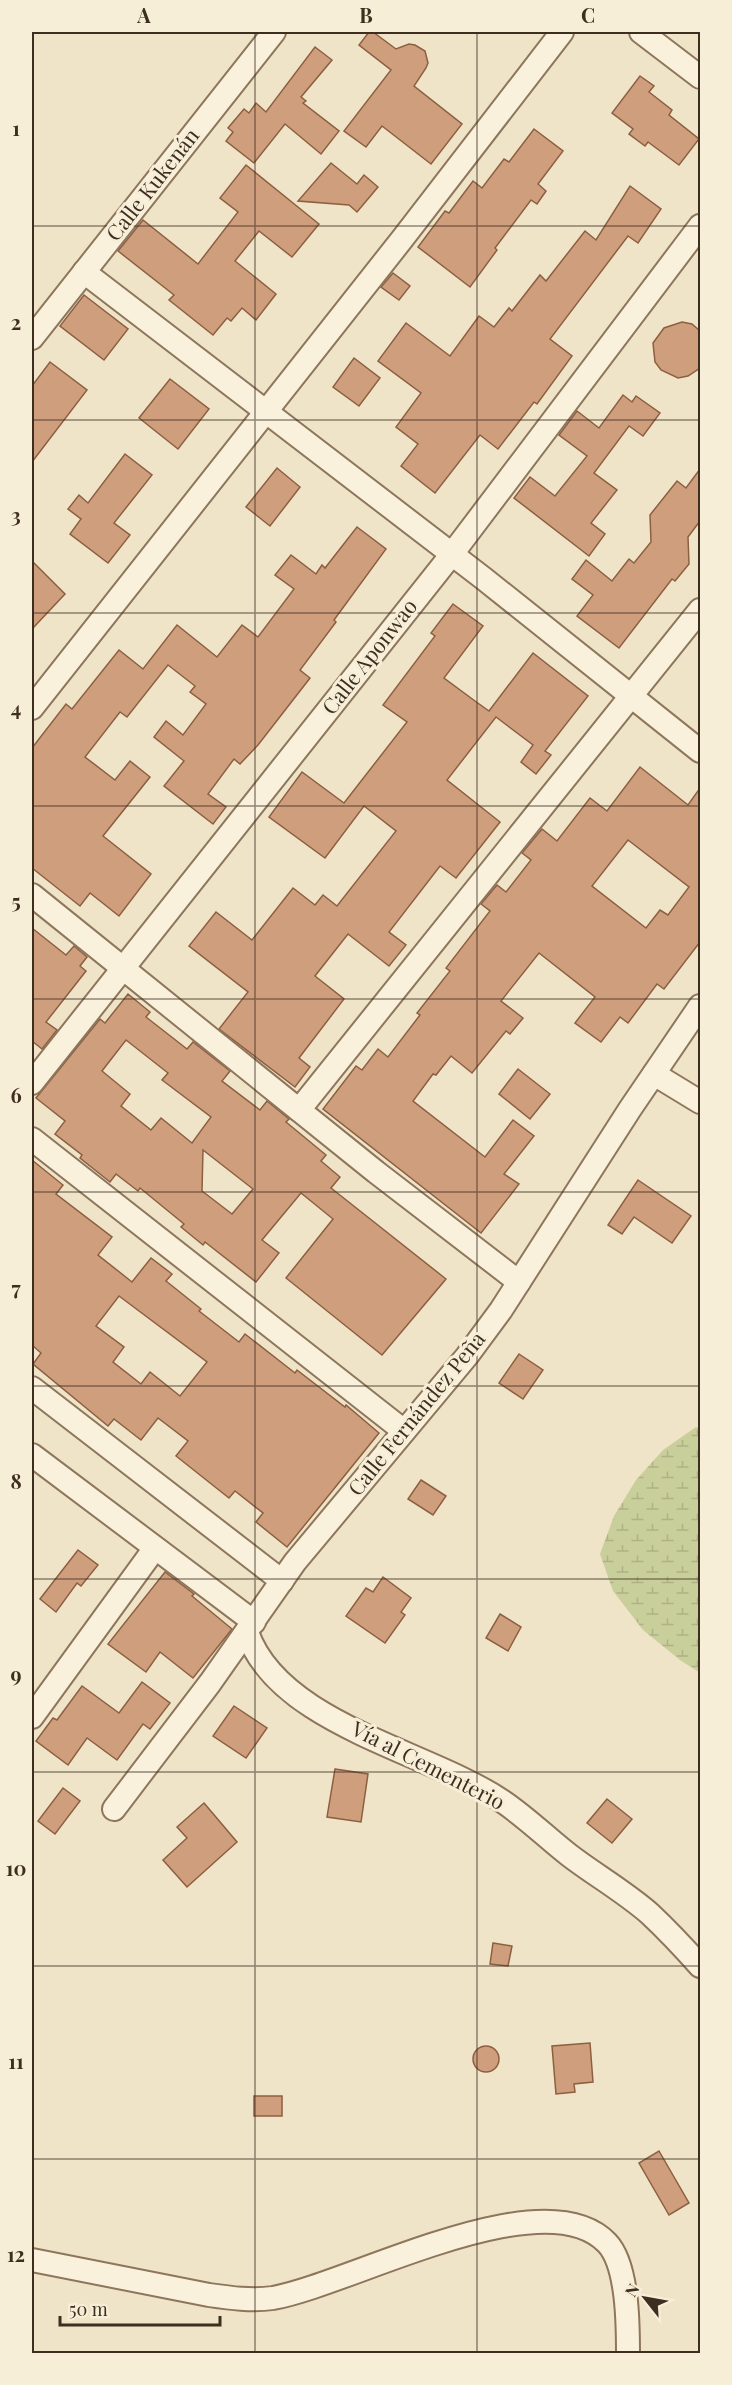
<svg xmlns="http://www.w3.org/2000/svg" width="732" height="2385" viewBox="0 0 732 2385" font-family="'Playfair Display',serif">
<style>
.wetland{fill:url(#wetland-marsh)}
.building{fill:#cf9f7d;stroke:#8d5f41;stroke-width:1.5;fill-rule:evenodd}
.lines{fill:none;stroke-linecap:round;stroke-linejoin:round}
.street-casing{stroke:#8d765c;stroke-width:26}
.street{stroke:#faf1dc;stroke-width:22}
.grid{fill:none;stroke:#3d2e20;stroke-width:1.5;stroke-opacity:0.55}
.labels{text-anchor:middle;stroke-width:6;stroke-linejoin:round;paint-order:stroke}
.street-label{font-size:21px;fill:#3d2e20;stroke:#f7eed8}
.neatline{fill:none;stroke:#3d2e20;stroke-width:2}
.grid-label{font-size:20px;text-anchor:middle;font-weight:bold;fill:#3d2e20}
</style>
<defs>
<pattern id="wetland-marsh" width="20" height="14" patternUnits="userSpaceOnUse" patternTransform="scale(1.5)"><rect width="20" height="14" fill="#c9cf9b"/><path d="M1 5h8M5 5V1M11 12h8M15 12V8" fill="none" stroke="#aeb285"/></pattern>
</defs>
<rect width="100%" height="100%" fill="#f0e4c8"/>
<!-- wetland -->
<path class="wetland" d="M 696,1427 L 700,1428 L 700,1673 L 680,1660 L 643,1630 L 613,1591 L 600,1554 L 614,1516 L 636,1480 L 663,1450 Z"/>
<!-- building -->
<g class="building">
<path d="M 369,32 L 373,32 L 396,49 L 409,44 L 415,45 L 425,51 L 428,63 L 426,68 L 414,86 L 462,124 L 431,164 L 382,126 L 366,147 L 344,131 L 391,70 L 359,45 Z"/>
<path d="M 315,47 L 332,60 L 301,97 L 306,101 L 303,103 L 339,131 L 321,154 L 285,124 L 254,163 L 226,141 L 233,132 L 228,128 L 244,109 L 249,113 L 256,103 L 266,112 Z"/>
<path d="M 640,76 L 654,86 L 649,92 L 672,110 L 669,115 L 699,139 L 679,165 L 648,142 L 645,146 L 629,134 L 633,129 L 612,113 Z"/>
<path d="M 534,129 L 563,151 L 538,184 L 546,191 L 537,204 L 531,200 L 495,248 L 497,250 L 470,287 L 418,247 L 445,211 L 449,213 L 473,181 L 482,188 L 504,159 L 509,162 Z"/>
<path d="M 331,163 L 357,184 L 364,175 L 378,187 L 357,212 L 349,205 L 298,201 Z"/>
<path d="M 246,165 L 319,224 L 292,257 L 259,231 L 235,261 L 276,294 L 256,320 L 242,308 L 231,321 L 227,318 L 213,335 L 169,300 L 174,295 L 118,251 L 143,220 L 198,264 L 238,212 L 220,198 Z"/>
<path d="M 630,186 L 661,209 L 638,243 L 628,236 L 550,339 L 572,356 L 537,404 L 534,402 L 498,449 L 480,435 L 435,493 L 401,466 L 418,444 L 396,427 L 421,393 L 378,361 L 406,323 L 450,356 L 479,316 L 494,327 L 509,308 L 512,311 L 540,275 L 546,281 L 585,231 L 596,240 Z"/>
<path d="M 393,273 L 410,286 L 399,300 L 381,287 Z"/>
<path d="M 84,295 L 128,329 L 104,360 L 60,326 Z"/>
<path d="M 682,322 L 692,324 L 700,331 L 700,368 L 688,376 L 678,378 L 661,370 L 655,362 L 653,343 L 664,328 Z"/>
<path d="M 354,358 L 380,378 L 359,406 L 333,387 Z"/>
<path d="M 50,362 L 87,390 L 32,462 L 32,386 Z"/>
<path d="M 170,379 L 209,409 L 178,449 L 139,418 Z"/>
<path d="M 623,395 L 632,402 L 636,396 L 660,413 L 643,436 L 629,426 L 594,473 L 617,490 L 591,523 L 605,534 L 589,556 L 514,498 L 530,477 L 555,496 L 587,456 L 559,435 L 577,411 L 599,428 Z"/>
<path d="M 125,454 L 152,475 L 114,523 L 130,535 L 108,563 L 70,534 L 81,519 L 68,509 L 79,495 L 88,503 Z"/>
<path d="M 277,468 L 300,487 L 270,526 L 246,507 Z"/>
<path d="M 700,469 L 700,521 L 688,537 L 689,564 L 675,581 L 672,579 L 619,648 L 577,616 L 593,595 L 572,579 L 586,560 L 612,581 L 629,559 L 634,563 L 651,542 L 650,515 L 677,481 L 686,488 Z"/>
<path d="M 357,527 L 386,549 L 334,620 L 336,622 L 300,670 L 310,678 L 258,745 L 240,764 L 234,759 L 208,794 L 226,807 L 213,824 L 164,786 L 184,761 L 154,737 L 166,721 L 183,735 L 206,704 L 190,692 L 195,686 L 168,665 L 127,717 L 120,712 L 85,757 L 115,780 L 130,761 L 150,777 L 103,836 L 151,874 L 119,916 L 90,893 L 80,906 L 32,868 L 32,748 L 66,704 L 72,709 L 119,650 L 143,669 L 177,625 L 217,657 L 242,625 L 258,637 L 294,589 L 275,575 L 291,555 L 316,574 L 322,565 L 325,568 Z"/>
<path d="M 32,561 L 65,594 L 32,629 Z"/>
<path d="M 453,604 L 483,626 L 444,678 L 475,701 L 489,711 L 533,653 L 588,696 L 545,751 L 551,755 L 536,774 L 521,762 L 533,745 L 496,717 L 447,780 L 500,822 L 456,878 L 440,866 L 389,932 L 406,945 L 389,966 L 348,934 L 315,976 L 344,999 L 299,1058 L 310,1067 L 295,1087 L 219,1029 L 248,992 L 189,946 L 216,912 L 252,940 L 293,888 L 315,905 L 323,895 L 337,906 L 396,831 L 364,806 L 325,858 L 269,817 L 302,772 L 344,803 L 407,722 L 383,705 L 435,636 L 431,633 Z"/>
<path d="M 640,767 L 688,805 L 700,788 L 700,942 L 664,989 L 657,984 L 628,1023 L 620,1017 L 601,1042 L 575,1023 L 595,997 L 539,953 L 501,1001 L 523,1018 L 510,1034 L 506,1031 L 472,1073 L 451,1056 L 436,1075 L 433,1074 L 413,1101 L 485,1157 L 513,1120 L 534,1136 L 504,1174 L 519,1184 L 481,1233 L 323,1109 L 356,1066 L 362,1070 L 378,1049 L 388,1057 L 420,1015 L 417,1013 L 450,971 L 446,968 L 490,911 L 481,904 L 497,885 L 506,892 L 531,860 L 522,853 L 542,829 L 557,841 L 590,798 L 607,811 ZM 628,840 L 689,887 L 668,915 L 660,910 L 646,928 L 592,886 Z"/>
<path d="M 32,928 L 66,955 L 74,946 L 87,957 L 80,966 L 86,971 L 46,1022 L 57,1030 L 42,1049 L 32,1041 Z"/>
<path d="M 128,994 L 150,1012 L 146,1017 L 187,1049 L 193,1042 L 230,1071 L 222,1081 L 260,1110 L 267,1101 L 289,1119 L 286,1122 L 326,1155 L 321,1161 L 340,1177 L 331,1188 L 446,1279 L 382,1355 L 286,1278 L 333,1219 L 301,1193 L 262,1240 L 279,1253 L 256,1282 L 205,1242 L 203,1245 L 181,1227 L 184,1224 L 140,1188 L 138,1191 L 116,1174 L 110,1182 L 80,1158 L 82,1155 L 55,1134 L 65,1121 L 36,1098 L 100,1019 L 105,1023 ZM 126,1040 L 168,1073 L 162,1080 L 211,1117 L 192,1143 L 161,1118 L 151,1130 L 121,1106 L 130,1094 L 102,1071 ZM 203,1150 L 253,1189 L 232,1214 L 202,1191 Z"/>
<path d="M 518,1069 L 550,1094 L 530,1119 L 499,1094 Z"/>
<path d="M 32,1160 L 63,1185 L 56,1194 L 112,1237 L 98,1255 L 132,1282 L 151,1258 L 172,1274 L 166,1281 L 201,1309 L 199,1311 L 239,1342 L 245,1334 L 295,1373 L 297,1370 L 345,1407 L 346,1405 L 379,1433 L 287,1547 L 256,1522 L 263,1513 L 235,1491 L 229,1498 L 176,1456 L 188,1441 L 158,1418 L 141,1440 L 114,1419 L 108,1426 L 33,1364 L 41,1353 L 32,1345 ZM 119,1296 L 207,1362 L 180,1396 L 150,1372 L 141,1384 L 113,1362 L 124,1347 L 96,1326 Z"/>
<path d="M 638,1180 L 691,1216 L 672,1243 L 634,1217 L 622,1234 L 608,1225 Z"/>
<path d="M 519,1354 L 543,1370 L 523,1399 L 499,1383 Z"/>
<path d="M 421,1480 L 446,1496 L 433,1515 L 408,1499 Z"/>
<path d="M 78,1550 L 98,1565 L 81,1586 L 77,1583 L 56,1612 L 40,1599 Z"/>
<path d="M 165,1572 L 194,1594 L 192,1596 L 232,1629 L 193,1678 L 160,1652 L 146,1672 L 108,1644 Z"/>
<path d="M 383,1577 L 411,1598 L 401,1612 L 405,1615 L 385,1643 L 346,1616 L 366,1588 L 373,1592 Z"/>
<path d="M 500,1614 L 521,1627 L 508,1651 L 486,1638 Z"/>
<path d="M 142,1682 L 170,1703 L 150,1729 L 143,1724 L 117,1760 L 87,1738 L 68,1765 L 36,1741 L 53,1718 L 57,1720 L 82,1686 L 119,1713 Z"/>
<path d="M 234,1706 L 267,1728 L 246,1758 L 213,1736 Z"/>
<path d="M 335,1769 L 368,1774 L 361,1822 L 327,1817 Z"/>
<path d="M 63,1788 L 80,1801 L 55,1834 L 38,1821 Z"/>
<path d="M 607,1799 L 632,1819 L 612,1843 L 587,1823 Z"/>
<path d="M 204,1803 L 237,1842 L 187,1887 L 163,1860 L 187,1838 L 177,1827 Z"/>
<path d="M 493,1943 L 512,1946 L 508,1966 L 490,1964 Z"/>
<path d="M 590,2043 L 593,2082 L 574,2084 L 575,2092 L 556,2094 L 552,2046 Z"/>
<circle cx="486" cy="2059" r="13"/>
<rect x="254" y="2096" width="28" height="20"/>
<path d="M 659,2151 L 689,2203 L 669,2215 L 639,2163 Z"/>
</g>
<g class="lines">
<defs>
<g id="street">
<path d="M 641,32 L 700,77"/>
<path d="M 84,272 L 483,578 L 700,751"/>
<path d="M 32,338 L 274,32"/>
<path d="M 32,708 L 403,238 L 562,32"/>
<path d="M 32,895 L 376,1172 L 519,1282"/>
<path d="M 654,1074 L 700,1102"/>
<path d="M 32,1083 L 452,554 L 700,226"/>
<path d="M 299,1110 L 700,610"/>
<path d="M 32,1139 L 404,1431"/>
<path d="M 32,1388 L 282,1581"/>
<path d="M 32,1455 L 254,1622"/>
<path d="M 247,1632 C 278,1724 428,1751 502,1801 C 526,1817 546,1837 569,1855 C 595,1875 625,1892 650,1914 C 667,1930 684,1948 700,1966"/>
<path d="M 32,1717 L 155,1548"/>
<path d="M 114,1809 L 210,1683 L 295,1562 L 467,1356 L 501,1310 L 630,1109 L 700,1006"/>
<path d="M 32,2260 L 209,2295 C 230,2298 252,2301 273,2298 C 351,2284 544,2177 607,2243 C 628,2265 628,2325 628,2354"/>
</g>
</defs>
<!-- street casing -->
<use href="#street" class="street-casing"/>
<!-- street -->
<use href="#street" class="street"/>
</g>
<!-- grid -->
<path class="grid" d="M 255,32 L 255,2354M 477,32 L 477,2354M 32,226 L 700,226M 32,420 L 700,420M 32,613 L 700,613M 32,806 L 700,806M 32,999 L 700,999M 32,1192 L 700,1192M 32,1386 L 700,1386M 32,1579 L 700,1579M 32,1772 L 700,1772M 32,1966 L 700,1966M 32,2159 L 700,2159"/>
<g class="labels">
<!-- street labels -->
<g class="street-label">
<text transform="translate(153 185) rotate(-52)" y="7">Calle Kukenán</text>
<text transform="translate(370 657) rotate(-52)" y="7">Calle Aponwao</text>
<text transform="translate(417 1414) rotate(-51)" y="7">Calle Fernández Peña</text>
<text transform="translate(428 1766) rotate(27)" y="7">Vía al Cementerio</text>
</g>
</g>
<!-- border -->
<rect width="732" height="2385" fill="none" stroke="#f7eed8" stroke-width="66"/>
<!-- north arrow -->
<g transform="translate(645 2298) rotate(301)" stroke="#f7eed8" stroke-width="4.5" paint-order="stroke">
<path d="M0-4.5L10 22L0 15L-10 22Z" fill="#3d2e20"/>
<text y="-9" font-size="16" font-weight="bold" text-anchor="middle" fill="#3d2e20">N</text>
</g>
<!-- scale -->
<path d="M60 2316v9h160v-9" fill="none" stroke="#3d2e20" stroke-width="3"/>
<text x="69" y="2316" font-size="18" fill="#3d2e20" stroke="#f7eed8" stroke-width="4.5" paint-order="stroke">50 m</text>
<rect x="33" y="33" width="666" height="2319" class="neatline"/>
<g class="grid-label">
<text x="144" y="23">A</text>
<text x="366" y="23">B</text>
<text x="588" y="23">C</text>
<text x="16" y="136">1</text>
<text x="16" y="330">2</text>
<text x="16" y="523">3</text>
<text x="16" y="716">4</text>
<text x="16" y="909">5</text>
<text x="16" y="1103">6</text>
<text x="16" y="1296">7</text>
<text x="16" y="1489">8</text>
<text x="16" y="1682">9</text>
<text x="16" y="1876">10</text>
<text x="16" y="2069">11</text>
<text x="16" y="2262">12</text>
</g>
</svg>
